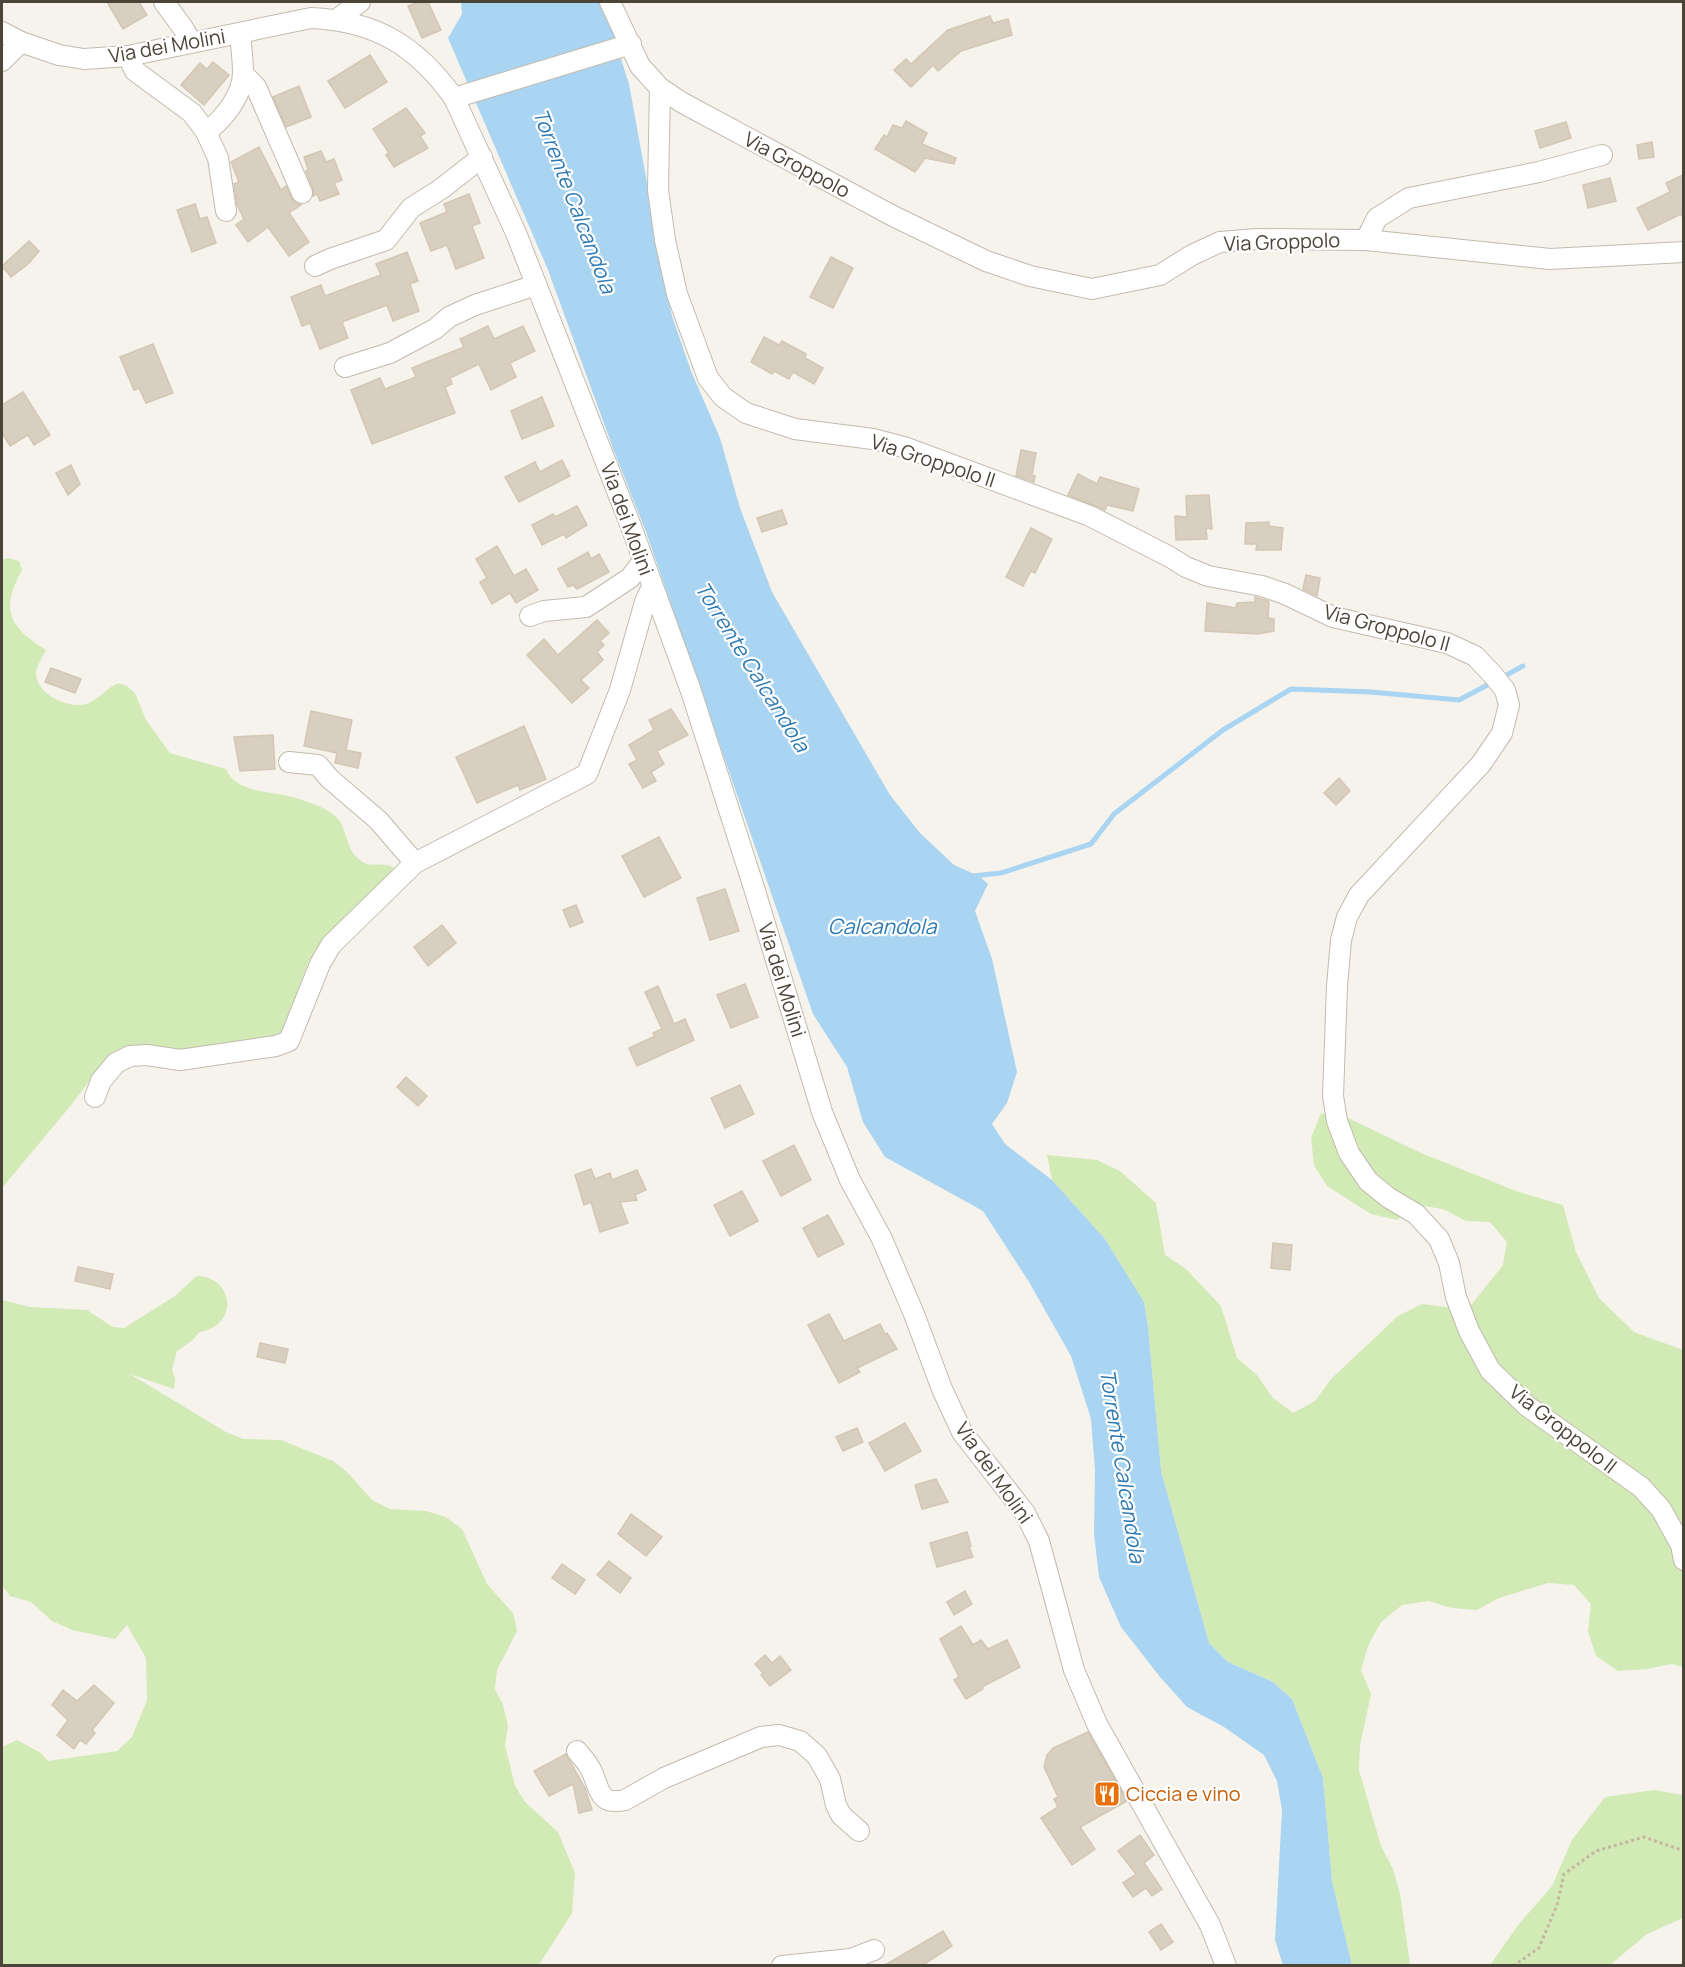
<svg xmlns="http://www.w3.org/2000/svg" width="1685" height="1967" viewBox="0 0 1685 1967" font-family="Manrope,sans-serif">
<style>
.green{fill:#d2eab5}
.water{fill:#a9d4f2}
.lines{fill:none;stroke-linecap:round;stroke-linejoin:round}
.stream{stroke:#a9d4f2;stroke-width:5}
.building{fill:#d8cfc1;stroke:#d3c7b4;stroke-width:1.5}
.minor-casing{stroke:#c2bbae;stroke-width:22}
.path{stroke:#c4b79f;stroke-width:3;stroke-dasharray:3 3;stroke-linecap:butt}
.minor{stroke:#fff;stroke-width:20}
.labels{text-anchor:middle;stroke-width:4.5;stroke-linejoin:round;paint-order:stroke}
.street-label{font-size:20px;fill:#4b4439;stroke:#fff}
.food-label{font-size:20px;fill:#c56008;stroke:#fff;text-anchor:start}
.water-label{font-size:21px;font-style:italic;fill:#2e7ab2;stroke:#fff}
</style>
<rect width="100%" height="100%" fill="#f6f3ec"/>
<!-- green -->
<g class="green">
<path d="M 8,558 L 19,561 L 22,570 C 0,610 9,627 46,650 C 43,656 37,665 36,672 C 35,694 68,709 86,704 C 98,700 107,688 118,683 L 127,686 L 135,693 L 146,720 L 170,753 L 226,769 C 237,795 273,790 296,798 C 307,802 329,808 337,818 C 348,830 345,850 361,861 C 372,869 381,860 396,869 L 321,944 L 309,961 L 281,1035 L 182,1055 L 122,1054 L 104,1062 L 72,1104 L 2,1188 L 2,560 Z"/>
<path d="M 1321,1113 L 1346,1117 L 1421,1153 L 1516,1191 L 1563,1205 L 1576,1252 L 1599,1298 L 1634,1332 L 1683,1350 L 1683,1667 L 1672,1664 L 1647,1669 L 1618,1671 L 1596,1656 L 1588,1631 L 1591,1604 L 1574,1585 L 1548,1583 L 1499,1598 L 1477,1610 L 1452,1608 L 1428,1601 L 1402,1605 L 1381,1622 L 1368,1646 L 1361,1670 L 1371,1694 L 1360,1745 L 1359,1770 L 1381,1846 L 1393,1869 L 1400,1893 L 1410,1965 L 1352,1965 L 1332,1881 L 1323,1778 L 1292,1699 L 1273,1682 L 1228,1662 L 1209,1643 L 1161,1471 L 1148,1327 L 1144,1302 L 1105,1239 L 1052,1180 L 1047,1155 L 1097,1160 L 1120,1171 L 1156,1203 L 1165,1255 L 1186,1269 L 1221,1306 L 1237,1358 L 1257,1375 L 1272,1397 L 1293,1413 L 1315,1401 L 1331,1379 L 1398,1316 L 1422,1304 L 1446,1307 L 1472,1304 L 1503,1265 L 1507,1242 L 1490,1222 L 1466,1221 L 1443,1209 L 1417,1205 L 1397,1220 L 1371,1214 L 1327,1186 L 1314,1165 L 1311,1138 Z"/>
<path d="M 197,1276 C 235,1277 239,1326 199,1332 L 193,1340 L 177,1351 L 172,1370 L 175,1379 L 174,1389 L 130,1374 L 226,1432 L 243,1439 L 281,1440 L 333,1461 L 347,1472 L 372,1500 L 390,1509 L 426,1511 L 446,1517 L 462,1529 L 487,1584 L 513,1613 L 517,1631 L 497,1670 L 495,1689 L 503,1705 L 508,1725 L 505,1745 L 515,1786 L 525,1802 L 558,1832 L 575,1873 L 572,1913 L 539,1965 L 2,1965 L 2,1747 L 17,1740 L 41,1753 L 48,1761 L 117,1751 L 132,1737 L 147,1700 L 146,1658 L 127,1625 L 115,1639 L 72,1630 L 52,1621 L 31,1602 L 10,1596 L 2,1586 L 2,1300 L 30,1307 L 87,1310 L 113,1327 L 124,1328 L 175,1296 Z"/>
<path d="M 1654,1790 L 1683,1795 L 1683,1918 L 1647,1934 L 1610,1965 L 1490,1965 L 1519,1924 L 1552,1886 L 1572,1840 L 1605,1797 Z"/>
</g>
<!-- water -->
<path class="water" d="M 461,2 L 602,2 L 620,42 L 617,46 L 629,84 L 651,205 L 655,240 L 672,316 L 691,371 L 720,438 L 740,508 L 772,592 L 890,795 L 920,833 L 954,865 L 979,876 L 988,884 L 975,911 L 992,959 L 1017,1072 L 1007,1103 L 992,1124 L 1005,1144 L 1052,1180 L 1105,1239 L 1144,1302 L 1148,1327 L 1161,1471 L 1209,1643 L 1228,1662 L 1273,1682 L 1292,1699 L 1323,1778 L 1332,1881 L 1352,1965 L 1283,1965 L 1275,1940 L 1282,1810 L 1277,1781 L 1264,1755 L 1224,1727 L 1187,1707 L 1160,1677 L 1121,1627 L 1099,1577 L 1094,1534 L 1095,1470 L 1091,1419 L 1071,1356 L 1029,1282 L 983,1211 L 885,1157 L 863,1122 L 847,1067 L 813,1014 L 646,532 L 614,451 L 548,270 L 448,38 L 462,14 Z"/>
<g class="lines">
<!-- stream -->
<g class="stream">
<path d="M 1501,678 L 1523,666"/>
<path d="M 973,876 L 1001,873 L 1091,844 L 1114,814 L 1223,730 L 1291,689 L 1371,692 L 1459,700 L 1493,682"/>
</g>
</g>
<!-- building -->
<g class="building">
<path d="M 107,2 L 139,2 L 147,15 L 123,29 Z"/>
<path d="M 419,2 L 428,2 L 441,30 L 422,38 L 408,6 Z"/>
<path d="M 990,16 L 993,23 L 1008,19 L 1012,35 L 961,51 L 938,71 L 933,65 L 911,87 L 894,70 L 906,59 L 911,64 L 948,30 Z"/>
<path d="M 370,55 L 387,82 L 345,108 L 328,81 Z"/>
<path d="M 213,62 L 229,75 L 204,105 L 181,85 L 200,63 L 207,69 Z"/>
<path d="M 299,86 L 311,117 L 286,127 L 273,97 Z"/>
<path d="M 406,108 L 425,133 L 420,136 L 428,148 L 394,167 L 386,155 L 389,153 L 373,129 Z"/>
<path d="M 906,121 L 927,133 L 922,144 L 956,158 L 954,164 L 925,158 L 915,172 L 875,149 L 884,135 L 887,137 L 893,125 L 902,128 Z"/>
<path d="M 1566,122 L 1571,138 L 1540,148 L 1535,131 Z"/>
<path d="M 1652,142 L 1654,157 L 1639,159 L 1637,145 Z"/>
<path d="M 259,147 L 281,190 L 286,186 L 294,202 L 301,205 L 289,213 L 309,242 L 289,256 L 268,227 L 248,242 L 236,225 L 244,219 L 237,205 L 234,184 L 239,182 L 231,162 Z"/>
<path d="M 321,151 L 326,162 L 334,159 L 342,180 L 334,183 L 339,194 L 320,201 L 317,194 L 313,196 L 313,189 L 306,171 L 308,169 L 304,157 Z"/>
<path d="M 1683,175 L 1683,218 L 1681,214 L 1648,230 L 1637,208 L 1670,192 L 1666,183 Z"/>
<path d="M 1610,178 L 1616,201 L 1588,208 L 1583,185 Z"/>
<path d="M 469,194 L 480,223 L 472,226 L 484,258 L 456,269 L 447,245 L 431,251 L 420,223 L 447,212 L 444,204 Z"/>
<path d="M 195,204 L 200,219 L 207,217 L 216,243 L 192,252 L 177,210 Z"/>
<path d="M 29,241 L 39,251 L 28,264 L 11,277 L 2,266 Z"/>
<path d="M 407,252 L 418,281 L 410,284 L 419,311 L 393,321 L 387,305 L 342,322 L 348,338 L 320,349 L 310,323 L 302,326 L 291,297 L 321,285 L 325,296 L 381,275 L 376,264 Z"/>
<path d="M 831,257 L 853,268 L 833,308 L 810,297 Z"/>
<path d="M 488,326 L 494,339 L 523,326 L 535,351 L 510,363 L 516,377 L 491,390 L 479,364 L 450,378 L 452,384 L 445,387 L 455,413 L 372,444 L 351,390 L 380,378 L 385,389 L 416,377 L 412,368 L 464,347 L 460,339 Z"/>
<path d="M 764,337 L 779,345 L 782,341 L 806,354 L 805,358 L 823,368 L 814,384 L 793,372 L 789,379 L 774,371 L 772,374 L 751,362 Z"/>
<path d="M 153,344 L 173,393 L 146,403 L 139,388 L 134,390 L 120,357 Z"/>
<path d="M 23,392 L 50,435 L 34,445 L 28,435 L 10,446 L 2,433 L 2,405 Z"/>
<path d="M 542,397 L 554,426 L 522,439 L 511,411 Z"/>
<path d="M 1021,450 L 1036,453 L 1032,475 L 1035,476 L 1034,482 L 1016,476 Z"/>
<path d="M 562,460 L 570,476 L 519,502 L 505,477 L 535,462 L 540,472 Z"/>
<path d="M 71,465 L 80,484 L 68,495 L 56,473 Z"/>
<path d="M 1078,474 L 1097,484 L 1100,477 L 1139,489 L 1133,511 L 1107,505 L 1105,510 L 1068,495 Z"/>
<path d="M 1209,495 L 1212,529 L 1206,528 L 1207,539 L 1176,540 L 1175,516 L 1187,517 L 1186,496 Z"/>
<path d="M 577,506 L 587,525 L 566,538 L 564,534 L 542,545 L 532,525 L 553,514 L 555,517 Z"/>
<path d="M 782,510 L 787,524 L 762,532 L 757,518 Z"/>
<path d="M 1269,522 L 1269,526 L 1283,528 L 1281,550 L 1256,550 L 1257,544 L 1245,544 L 1246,523 Z"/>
<path d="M 1031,528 L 1052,539 L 1035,573 L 1031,571 L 1023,586 L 1006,577 Z"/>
<path d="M 497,546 L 514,576 L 526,569 L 538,590 L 516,603 L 510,593 L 492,604 L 480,582 L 487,578 L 476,559 Z"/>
<path d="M 588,552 L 591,559 L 599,554 L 609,572 L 577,589 L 573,585 L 568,587 L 558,569 Z"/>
<path d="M 1306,575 L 1320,578 L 1317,596 L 1303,589 Z"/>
<path d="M 1255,597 L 1269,601 L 1268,618 L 1274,619 L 1274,631 L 1258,634 L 1205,631 L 1207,603 L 1236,608 L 1237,603 L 1255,602 Z"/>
<path d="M 597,620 L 609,633 L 600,641 L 604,645 L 597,652 L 603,660 L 581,680 L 589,688 L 572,703 L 527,655 L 544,639 L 558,655 Z"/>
<path d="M 51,668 L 81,679 L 75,693 L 45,682 Z"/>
<path d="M 671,709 L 688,735 L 657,751 L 664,764 L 651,772 L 656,781 L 643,788 L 629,764 L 637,760 L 629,745 L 654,730 L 649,720 Z"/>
<path d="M 311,711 L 352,720 L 346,750 L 361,753 L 358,768 L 335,763 L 337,753 L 304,746 Z"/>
<path d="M 524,726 L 546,779 L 520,790 L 518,785 L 477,803 L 456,757 Z"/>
<path d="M 273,735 L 275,769 L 240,771 L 234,737 Z"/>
<path d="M 1339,778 L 1350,791 L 1336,805 L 1324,793 Z"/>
<path d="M 659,837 L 681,878 L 644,897 L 622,856 Z"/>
<path d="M 725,889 L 739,931 L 710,940 L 697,898 Z"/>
<path d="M 576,905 L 583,922 L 570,927 L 563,910 Z"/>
<path d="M 442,925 L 456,943 L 428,966 L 414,947 Z"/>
<path d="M 745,984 L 758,1017 L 731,1028 L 717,995 Z"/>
<path d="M 658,986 L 674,1024 L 685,1019 L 694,1040 L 637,1066 L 629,1048 L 655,1036 L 653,1033 L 662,1029 L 645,992 Z"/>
<path d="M 406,1077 L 427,1096 L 418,1106 L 397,1087 Z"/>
<path d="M 740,1085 L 754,1114 L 725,1128 L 711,1098 Z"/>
<path d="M 794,1145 L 811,1180 L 781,1196 L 763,1161 Z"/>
<path d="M 591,1169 L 595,1179 L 610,1173 L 612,1180 L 637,1170 L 646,1190 L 635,1195 L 637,1200 L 620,1202 L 628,1223 L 600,1232 L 591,1202 L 584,1205 L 575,1175 Z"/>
<path d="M 742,1191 L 758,1221 L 730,1236 L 714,1205 Z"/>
<path d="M 828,1215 L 844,1244 L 818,1257 L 803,1228 Z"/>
<path d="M 1273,1243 L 1292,1245 L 1290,1270 L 1271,1268 Z"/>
<path d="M 78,1267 L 113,1274 L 110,1289 L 75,1281 Z"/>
<path d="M 829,1314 L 844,1341 L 880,1324 L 885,1334 L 887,1333 L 897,1349 L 857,1368 L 860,1372 L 839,1383 L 808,1325 Z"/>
<path d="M 260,1343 L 288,1349 L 285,1363 L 257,1357 Z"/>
<path d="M 905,1423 L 921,1451 L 885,1471 L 869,1443 Z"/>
<path d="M 857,1428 L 863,1442 L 843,1451 L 836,1437 Z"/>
<path d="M 936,1479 L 948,1502 L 922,1509 L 915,1485 Z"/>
<path d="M 631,1514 L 662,1537 L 646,1556 L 618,1534 Z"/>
<path d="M 967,1532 L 971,1546 L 969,1547 L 973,1557 L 937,1567 L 930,1543 Z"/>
<path d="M 609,1561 L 631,1578 L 620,1593 L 597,1575 Z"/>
<path d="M 562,1564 L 585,1580 L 575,1594 L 552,1578 Z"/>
<path d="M 965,1591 L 972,1604 L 954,1615 L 947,1602 Z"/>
<path d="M 961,1626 L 973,1645 L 981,1640 L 988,1649 L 1007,1640 L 1020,1667 L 982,1687 L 983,1689 L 966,1699 L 954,1680 L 959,1677 L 940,1639 Z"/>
<path d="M 765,1655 L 772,1663 L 780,1656 L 791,1670 L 770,1686 L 761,1675 L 763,1673 L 755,1664 Z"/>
<path d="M 94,1685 L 114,1703 L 92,1730 L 95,1733 L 86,1744 L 80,1740 L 74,1749 L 57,1735 L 68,1720 L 52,1705 L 63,1690 L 77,1701 Z"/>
<path d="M 1088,1732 L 1127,1801 L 1080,1827 L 1095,1849 L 1072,1865 L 1041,1818 L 1058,1807 L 1054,1799 L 1058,1797 L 1044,1767 L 1047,1755 L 1053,1748 Z"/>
<path d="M 566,1754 L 585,1788 L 592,1810 L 579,1813 L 573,1784 L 549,1796 L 534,1771 Z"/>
<path d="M 1140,1835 L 1154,1855 L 1144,1863 L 1162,1889 L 1152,1896 L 1146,1888 L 1133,1897 L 1123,1883 L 1136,1874 L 1118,1851 Z"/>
<path d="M 1161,1924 L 1173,1942 L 1161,1950 L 1149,1932 Z"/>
<path d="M 943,1931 L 952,1946 L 923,1965 L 885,1965 Z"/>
</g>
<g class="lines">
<defs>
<g id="minor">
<path d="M 164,2 L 183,28 L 191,42"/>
<path d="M 610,2 L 640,66 L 660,88 L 681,102 L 893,216 L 986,261 L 1030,276 L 1092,289 L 1160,275 L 1192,255 L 1220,242 L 1257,239 L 1366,240 L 1550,259 L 1684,252"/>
<path d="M 336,20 L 360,2"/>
<path d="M 2,32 L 21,42 L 59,55 L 84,59 L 128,56 L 311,18 C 375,21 416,45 454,98 L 516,233 L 632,529 L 691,691 L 755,891 L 822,1112 L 850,1180 L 882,1239 L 914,1314 L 942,1389 L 962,1432 L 1025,1513 L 1039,1541 L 1074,1670 L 1097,1724 L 1210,1925 L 1226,1966"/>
<path d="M 128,56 L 135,71 L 192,113 L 206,132 L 218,158 L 226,211"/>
<path d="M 2,61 L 21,42"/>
<path d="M 243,74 L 256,87 L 302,193"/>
<path d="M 660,88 L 658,190 L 665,240 L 677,294 L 708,378 L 723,397 L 746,413 L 795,429 L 873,439 L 907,448 L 1090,516 L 1170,557 L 1186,567 L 1208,576 L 1262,586 L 1285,594 L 1333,617 L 1447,643 L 1475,656 L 1493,675 L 1505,690 L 1509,705 L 1502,733 L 1481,764 L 1359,895 L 1347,917 L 1341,940 L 1337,986 L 1333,1096 L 1337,1121 L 1349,1153 L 1368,1181 L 1389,1198 L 1416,1214 L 1439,1239 L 1449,1263 L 1456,1297 L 1469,1331 L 1490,1370 L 1527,1406 L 1641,1487 L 1661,1509 L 1681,1545 L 1684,1560"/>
<path d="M 454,98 L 631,44"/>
<path d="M 206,132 C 224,119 243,95 243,72 C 243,59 241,46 240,34"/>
<path d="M 1366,240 L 1377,218 L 1409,198 L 1539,172 L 1602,155"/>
<path d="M 315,266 L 330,259 L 386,240 L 411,208 L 441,189 L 482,157"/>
<path d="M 345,367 L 390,353 L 435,329 L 449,317 L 475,305 L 536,285"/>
<path d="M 530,616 L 544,611 L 586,607 L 630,578 L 643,561"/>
<path d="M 289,762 L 318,765 L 330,779 L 378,820 L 415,863"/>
<path d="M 95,1097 L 101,1081 L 116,1063 L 130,1056 L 147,1055 L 180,1060 L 276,1046 L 289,1041 L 320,964 L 331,945 L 415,863 L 587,774 L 620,690 L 645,602 L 652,587"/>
<path d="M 577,1751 C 582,1757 588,1763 591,1770 C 600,1787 597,1806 625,1800 L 664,1778 L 761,1737 L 779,1735 L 800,1741 L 817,1756 L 830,1779 L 836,1805 L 841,1815 L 859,1831"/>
<path d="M 782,1966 L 851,1959 L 874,1950"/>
</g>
</defs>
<!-- minor casing -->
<use href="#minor" class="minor-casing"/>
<!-- path -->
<g class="path">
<path d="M 1513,1966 L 1539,1948 L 1557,1905 L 1564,1874 L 1596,1851 L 1644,1837 L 1684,1851"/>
<path d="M 1682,1966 L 1684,1960"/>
</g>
<!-- minor -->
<use href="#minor" class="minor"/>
</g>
<!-- icons -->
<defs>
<symbol id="restaurant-square" viewBox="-11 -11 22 22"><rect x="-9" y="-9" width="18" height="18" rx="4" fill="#e8710a" stroke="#fff"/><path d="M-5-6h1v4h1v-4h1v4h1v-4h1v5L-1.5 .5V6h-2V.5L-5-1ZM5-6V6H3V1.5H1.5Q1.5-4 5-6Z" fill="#fff"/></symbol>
</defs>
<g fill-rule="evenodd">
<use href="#restaurant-square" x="1092" y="1779" width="30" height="30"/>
</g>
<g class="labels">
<!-- street labels -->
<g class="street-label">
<text transform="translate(167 46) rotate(-10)" y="7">Via dei Molini</text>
<text transform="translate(797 165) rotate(28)" y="7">Via Groppolo</text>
<text transform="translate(1282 242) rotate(-2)" y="7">Via Groppolo</text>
<text transform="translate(933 461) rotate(18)" y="7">Via Groppolo II</text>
<text transform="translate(627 519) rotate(70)" y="7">Via dei Molini</text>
<text transform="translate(1387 628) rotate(15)" y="7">Via Groppolo II</text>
<text transform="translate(782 980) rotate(73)" y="7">Via dei Molini</text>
<text transform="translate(1563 1429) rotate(38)" y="7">Via Groppolo II</text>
<text transform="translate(994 1473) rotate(55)" y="7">Via dei Molini</text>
</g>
<!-- food labels -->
<g class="food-label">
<text x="1126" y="1801">Ciccia e vino</text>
</g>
<!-- water labels -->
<g class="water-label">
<text transform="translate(574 201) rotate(69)" y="7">Torrente Calcandola</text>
<text transform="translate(752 667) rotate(58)" y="7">Torrente Calcandola</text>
<text x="882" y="934">Calcandola</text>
<text transform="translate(1122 1466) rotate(81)" y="7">Torrente Calcandola</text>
</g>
</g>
<!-- border -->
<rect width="1685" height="1967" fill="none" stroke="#4b4439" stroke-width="6"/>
</svg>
